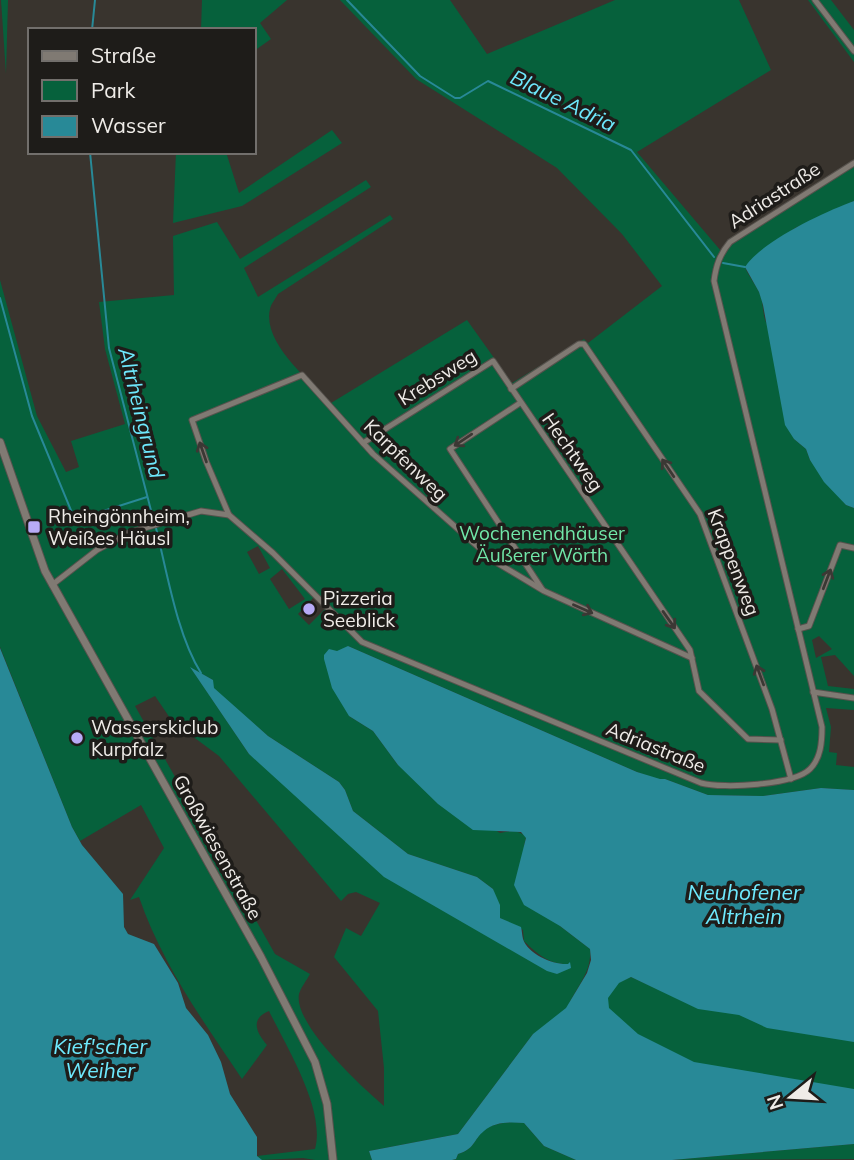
<svg xmlns="http://www.w3.org/2000/svg" width="854" height="1160" viewBox="0 0 854 1160" font-family="Mulish,sans-serif">
<style>
.green{fill:#06613c;fill-rule:evenodd}
.water{fill:#288997}
.lines{fill:none;stroke-linecap:round;stroke-linejoin:round}
.stream{stroke:#288997;stroke-width:2}
.street-casing{stroke:#56524d;stroke-width:7}
.secondary-casing{stroke:#56524d;stroke-width:9}
.street{stroke:#807a73;stroke-width:5}
.secondary{stroke:#807a73;stroke-width:7}
.oneway{stroke:#3b3834}
.poi-dot{fill:#b8abf7;stroke:#1e1c19;stroke-width:2.5}
.labels{text-anchor:middle;stroke-width:7;stroke-linejoin:round;paint-order:stroke}
.street-label{font-size:19px;fill:#efece8;stroke:#1e1c19}
.poi-label{font-size:19px;fill:#efece8;stroke:#1e1c19;text-anchor:start}
.park-label{font-size:19px;fill:#70e7a8;stroke:#1e1c19}
.water-label{font-size:21px;font-style:italic;fill:#6ee9fd;stroke:#1e1c19}
</style>
<rect width="100%" height="100%" fill="#39342e"/>
<!-- green -->
<g class="green">
<path d="M 1,0 L 8,0 L 6,74 Z"/>
<path d="M 202,0 L 287,0 L 260,23 L 271,39 L 254,51 L 254,30 L 201,30 Z"/>
<path d="M 340,0 L 450,0 L 487,54 L 615,0 L 739,0 L 771,70 L 637,152 L 721,251 L 729,240 L 854,161 L 854,201 L 795,228 L 745,267 C 749,277 756,285 760,294 C 764,304 762,315 767,324 L 794,439 L 806,449 L 810,460 L 846,505 L 854,508 L 854,676 L 835,655 L 821,657 L 828,686 L 854,689 L 854,710 L 826,708 L 831,727 L 829,752 L 837,753 L 836,765 L 854,767 L 854,790 L 821,788 L 763,796 L 708,795 L 665,779 L 660,780 L 637,772 L 348,646 L 349,716 L 373,731 L 398,765 L 500,833 C 510,831 518,829 526,837 L 524,846 L 560,926 L 590,949 C 592,971 578,985 569,1004 L 631,977 L 657,989 L 854,954 L 854,1118 L 533,1034 L 458,1134 L 369,1151 L 372,1160 L 315,1160 L 303,1158 L 262,1160 L 257,1156 L 315,1149 C 326,1110 286,1046 269,1011 C 250,1019 256,1032 267,1045 L 242,1079 C 203,1021 162,964 139,897 L 130,900 L 164,848 L 141,805 L 80,841 L 72,827 L 0,647 L 0,280 L 37,416 L 66,472 L 79,467 L 71,441 L 125,424 L 105,349 L 99,302 L 174,295 L 173,236 L 217,222 L 240,259 L 366,180 L 371,187 L 244,268 L 258,297 L 390,215 L 393,219 L 278,294 C 276,298 271,304 270,309 C 262,343 310,381 331,403 L 467,320 L 512,383 L 584,339 L 588,343 L 662,286 L 622,234 L 557,168 L 416,79 ZM 258,546 L 270,568 L 259,574 L 247,552 ZM 282,569 L 305,599 L 289,609 L 270,579 ZM 314,597 L 326,608 L 309,625 L 298,614 ZM 819,636 L 832,649 L 816,658 L 812,640 ZM 191,668 L 213,680 L 213,688 L 268,736 L 339,782 L 345,790 L 353,811 L 408,854 L 477,877 L 493,889 L 500,918 L 523,930 L 524,941 C 537,954 550,965 569,964 L 557,974 L 249,754 ZM 155,696 L 172,721 L 219,756 L 341,901 L 348,894 L 356,892 L 380,903 L 361,936 L 346,928 L 334,957 L 378,1011 L 384,1068 L 384,1106 C 362,1087 293,1024 299,994 C 301,987 307,980 310,974 L 275,954 L 135,706 Z"/>
<path d="M 808,0 L 831,0 L 854,30 L 854,62 Z"/>
<path d="M 332,130 L 342,143 L 242,206 L 173,223 L 176,152 L 226,152 L 239,193 Z"/>
<path d="M 513,1122 L 524,1123 L 544,1146 L 576,1160 L 452,1160 L 456,1159 L 458,1154 C 475,1149 473,1140 484,1130 C 492,1124 503,1123 513,1122 Z"/>
<path d="M 854,1144 L 854,1159 L 672,1160 Z"/>
</g>
<!-- water -->
<g class="water">
<path d="M 854,201 L 854,508 L 846,505 L 824,482 L 810,460 L 806,449 L 794,439 L 785,425 L 763,305 L 759,292 L 745,267 C 762,241 824,212 854,201 Z"/>
<path d="M 348,646 L 637,772 L 660,779 L 665,779 L 708,795 L 763,796 L 821,788 L 854,790 L 854,1042 L 767,1028 L 739,1015 L 698,1009 L 631,977 L 619,983 L 608,998 L 609,1008 L 638,1034 L 694,1062 L 854,1089 L 854,1144 L 672,1160 L 576,1160 L 544,1146 L 524,1123 C 511,1122 495,1121 484,1131 C 473,1140 475,1149 458,1154 L 456,1159 L 452,1160 L 372,1160 L 369,1151 L 458,1134 L 533,1034 L 566,1008 L 587,973 L 591,960 L 590,949 L 560,926 L 524,905 L 514,885 L 526,838 L 521,832 L 473,830 L 438,804 L 398,765 L 373,731 L 349,716 L 332,688 L 324,659 L 324,655 L 329,649 L 337,651 Z"/>
<path d="M 0,648 L 72,827 L 82,845 L 123,894 L 124,927 L 128,934 L 154,944 L 178,983 L 186,1008 L 208,1035 L 221,1062 L 230,1094 L 257,1137 L 257,1156 L 262,1160 L 0,1160 Z"/>
<path d="M 190,667 L 213,680 L 214,688 L 268,736 L 339,782 L 345,790 L 353,811 L 408,854 L 477,877 L 493,889 L 500,905 L 500,918 L 521,927 C 522,931 522,935 523,939 C 528,954 553,965 568,964 L 570,962 L 571,968 L 557,974 L 547,971 L 384,877 L 249,754 Z"/>
</g>
<g class="lines">
<!-- stream -->
<g class="stream">
<path d="M 347,0 L 420,76 L 455,98 L 460,98 L 488,81 L 631,150 L 714,257"/>
<path d="M 92,30 L 95,0"/>
<path d="M 90,152 L 109,348 L 154,522"/>
<path d="M 723,263 L 745,267"/>
<path d="M 0,298 L 32,416 L 75,520 L 147,497"/>
<path d="M 156,528 C 167,572 177,635 201,673"/>
</g>
<defs>
<g id="street">
<path d="M 815,0 L 854,51"/>
<path d="M 511,389 L 579,344 L 584,344 L 700,514 L 772,709 L 791,779"/>
<path d="M 520,403 L 450,449 L 542,589"/>
<path d="M 363,443 L 493,361 L 690,650 L 699,691 L 748,739 L 781,740"/>
<path d="M 229,515 L 206,461 L 192,420 L 302,375 L 373,454 L 494,561 L 544,591 L 692,658"/>
<path d="M 52,585 L 97,550 L 128,533 L 201,511 L 229,515 L 273,553 L 362,642 L 701,783 C 723,789 794,785 810,769 C 821,758 822,742 822,727 L 714,281 C 716,265 720,254 730,242 L 854,163"/>
<path d="M 798,629 L 809,626 L 840,545 L 854,548"/>
<path d="M 813,692 L 854,698"/>
</g>
<path id="secondary" d="M 0,442 L 45,571 L 261,957 L 315,1062 L 327,1104 L 333,1160"/>
</defs>
<!-- street casing -->
<use href="#street" class="street-casing"/>
<!-- secondary casing -->
<use href="#secondary" class="secondary-casing"/>
<!-- street -->
<use href="#street" class="street"/>
<!-- secondary -->
<use href="#secondary" class="secondary"/>
</g>
<!-- one-way arrows -->
<defs><path id="oneway-shaft" d="M-6 0H5M1.5-3L5.5 0L1.5 3" fill="none" stroke-width="1.6" stroke-linecap="round" stroke-linejoin="round" transform="scale(1.75)"/></defs>
<g class="oneway">
<use href="#oneway-shaft" transform="translate(463 440) rotate(146)"/>
<use href="#oneway-shaft" transform="translate(203 452) rotate(-109)"/>
<use href="#oneway-shaft" transform="translate(668 468) rotate(-124)"/>
<use href="#oneway-shaft" transform="translate(827 579) rotate(-69)"/>
<use href="#oneway-shaft" transform="translate(583 609) rotate(24)"/>
<use href="#oneway-shaft" transform="translate(669 620) rotate(55)"/>
<use href="#oneway-shaft" transform="translate(760 675) rotate(-110)"/>
</g>
<!-- markers -->
<g class="poi-dot">
<rect x="27" y="520" width="14" height="14" rx="3.5"/>
<circle cx="309" cy="609" r="7"/>
<circle cx="77" cy="738" r="7"/>
</g>
<g class="labels">
<!-- street labels -->
<g class="street-label">
<text transform="translate(774 195) rotate(-33)" y="7">Adriastraße</text>
<text transform="translate(437 377) rotate(-32)" y="7">Krebsweg</text>
<text transform="translate(573 452) rotate(55)" y="7">Hechtweg</text>
<text transform="translate(406 460) rotate(44)" y="7">Karpfenweg</text>
<text transform="translate(734 562) rotate(69)" y="7">Krappenweg</text>
<text transform="translate(656 747) rotate(22)" y="7">Adriastraße</text>
<text transform="translate(218 847) rotate(61)" y="7">Großwiesenstraße</text>
</g>
<!-- poi labels -->
<g class="poi-label">
<text x="48" y="523">Rheingönnheim,<tspan x="48" dy="22">Weißes Häusl</tspan></text>
<text x="323" y="605">Pizzeria<tspan x="323" dy="22">Seeblick</tspan></text>
<text x="91" y="734">Wasserskiclub<tspan x="91" dy="22">Kurpfalz</tspan></text>
</g>
<!-- park labels -->
<g class="park-label">
<text x="542" y="540">Wochenendhäuser<tspan x="542" dy="22">Äußerer Wörth</tspan></text>
</g>
<!-- water labels -->
<g class="water-label">
<text transform="translate(563 101) rotate(26)" y="7">Blaue Adria</text>
<text transform="translate(141 413) rotate(76)" y="7">Altrheingrund</text>
<text x="744" y="900">Neuhofener<tspan x="744" dy="24">Altrhein</tspan></text>
<text x="100" y="1054">Kief'scher<tspan x="100" dy="24">Weiher</tspan></text>
</g>
</g>
<!-- legend -->
<rect x="28" y="28" width="228" height="126" fill="#1e1c19" stroke="#726f6c" stroke-width="2"/>
<rect x="42" y="51" width="35" height="10" fill="#807a73" stroke="#726f6c" stroke-width="2"/>
<text x="91" y="63" font-size="21" fill="#efece8">Straße</text>
<rect x="42" y="80" width="35" height="21" fill="#06613c" stroke="#726f6c" stroke-width="2"/>
<text x="91" y="98" font-size="21" fill="#efece8">Park</text>
<rect x="42" y="116" width="35" height="21" fill="#288997" stroke="#726f6c" stroke-width="2"/>
<text x="91" y="133" font-size="21" fill="#efece8">Wasser</text>
<!-- north arrow -->
<g transform="translate(791 1097) rotate(252)" stroke="#1e1c19" stroke-width="5" paint-order="stroke">
<path d="M0-5L12 26L0 18L-12 26Z" fill="#efece8"/>
<text y="-10" font-size="19" font-weight="bold" text-anchor="middle" fill="#efece8">N</text>
</g>
</svg>
